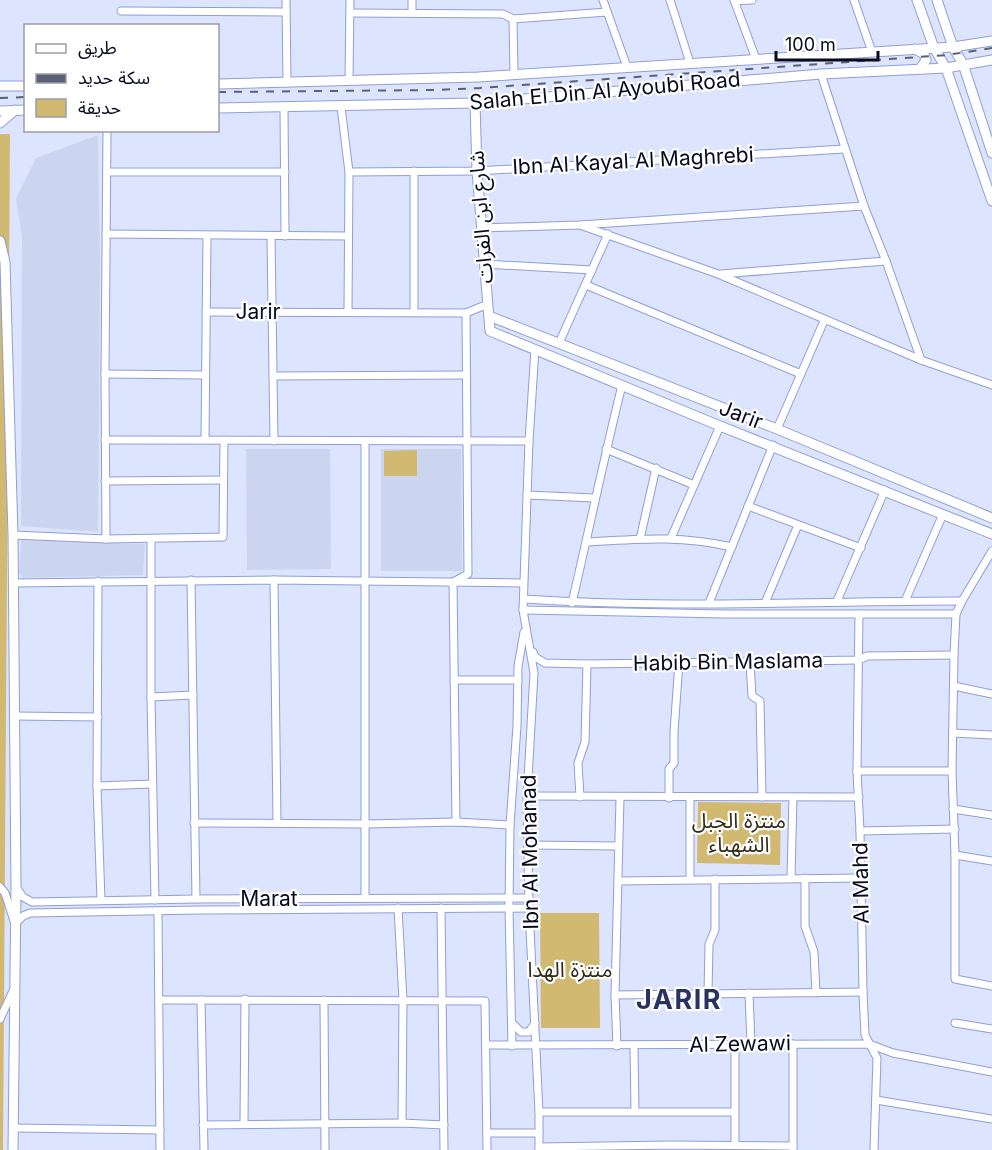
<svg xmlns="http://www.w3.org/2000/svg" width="992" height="1150" viewBox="0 0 992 1150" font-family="Inter,'Noto Sans Arabic',sans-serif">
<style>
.built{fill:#ccd5f0}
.green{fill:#d2b972}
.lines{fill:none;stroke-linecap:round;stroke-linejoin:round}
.minor-casing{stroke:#8e9fd8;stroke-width:9}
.major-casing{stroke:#8e9fd8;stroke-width:11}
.minor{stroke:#fff;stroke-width:7}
.major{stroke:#fff;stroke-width:9}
.rail{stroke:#5a6075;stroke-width:2;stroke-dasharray:8 8;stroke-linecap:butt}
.labels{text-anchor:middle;stroke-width:4.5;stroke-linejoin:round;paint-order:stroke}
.street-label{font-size:21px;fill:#070b1e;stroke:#fff}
.park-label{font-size:21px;fill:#322b19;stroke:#fff}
.district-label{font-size:27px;font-weight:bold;letter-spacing:1.5px;fill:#283363;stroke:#fff}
</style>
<rect width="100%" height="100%" fill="#dde4fd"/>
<!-- built -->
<g class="built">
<path d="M 98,135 L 100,262 L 98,532 L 21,526 L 22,237 L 16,198 L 36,158 Z"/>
<path d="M 246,449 L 330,449 L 331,569 L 247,570 Z"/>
<path d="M 381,449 L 461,449 L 462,571 L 381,571 Z"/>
<path d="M 21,540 L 145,544 L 143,575 L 23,578 L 19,572 Z"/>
</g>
<!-- green -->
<g class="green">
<path d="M 0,134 L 10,134 L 3,1150 L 0,1150 Z"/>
<path d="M 417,450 L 417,476 L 384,476 L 384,451 Z"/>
<path d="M 698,802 L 781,803 L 780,865 L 697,863 Z"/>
<path d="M 540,913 L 599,913 L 600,1028 L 541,1028 Z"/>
</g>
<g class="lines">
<defs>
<g id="minor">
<path d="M 286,0 L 287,83"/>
<path d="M 603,0 L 627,67"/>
<path d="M 670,0 L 690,63"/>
<path d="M 734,0 L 756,59"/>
<path d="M 854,0 L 872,52"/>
<path d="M 735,1 L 752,0"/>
<path d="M 121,11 L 286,12"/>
<path d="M 350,13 L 503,14 L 513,19 L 607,12"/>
<path d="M 412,13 L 412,0"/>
<path d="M 513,19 L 514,74"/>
<path d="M 821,74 L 864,206 L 886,261 L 921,360"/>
<path d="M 349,80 L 350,0"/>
<path d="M 284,107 L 285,236"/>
<path d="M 341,107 L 349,172 L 348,312"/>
<path d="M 107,172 L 285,172"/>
<path d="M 349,172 L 477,171 L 844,149"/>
<path d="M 580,225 L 718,274 L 921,360 L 992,385"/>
<path d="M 481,228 L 580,225 L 864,206"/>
<path d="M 106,234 L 348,236"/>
<path d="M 271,236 L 274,441"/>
<path d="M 484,264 L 592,270"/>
<path d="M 721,274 L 886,261"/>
<path d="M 586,285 L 801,374"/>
<path d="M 206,312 L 466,313 L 488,304"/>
<path d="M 414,312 L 414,171"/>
<path d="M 559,343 L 608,234"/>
<path d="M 535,349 L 529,441 L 523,610 L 534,673 L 527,796 L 529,908 L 539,1112 L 539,1150"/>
<path d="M 105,374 L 205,375"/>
<path d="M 273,376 L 466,375"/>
<path d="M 777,429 L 824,321"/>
<path d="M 205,439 L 207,236"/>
<path d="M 105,440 L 529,441"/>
<path d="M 606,449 L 694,485"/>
<path d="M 105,481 L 223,480"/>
<path d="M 527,495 L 594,498"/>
<path d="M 748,506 L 861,548"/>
<path d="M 13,535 L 106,539 L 223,537 L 224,440"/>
<path d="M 671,538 L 720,426"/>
<path d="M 106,539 L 105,374 L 107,132"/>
<path d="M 151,539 L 151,697 L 155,900"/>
<path d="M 640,539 L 656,468"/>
<path d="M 587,542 C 638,539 681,535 732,547"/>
<path d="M 992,551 L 962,601 L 956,614 L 954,655 L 952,771 L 955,855 L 955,979 L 992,986"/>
<path d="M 191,580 L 196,899"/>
<path d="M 274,580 L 277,823"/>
<path d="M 98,581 L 97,786 L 101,900"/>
<path d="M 13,583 L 274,580 L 523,583"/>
<path d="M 524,599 C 669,609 816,601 962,601"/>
<path d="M 837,601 L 885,490"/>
<path d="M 905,601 L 943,514"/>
<path d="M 572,603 C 589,530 604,458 622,385"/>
<path d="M 709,603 L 773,445"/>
<path d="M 765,603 L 798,525"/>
<path d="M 523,610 L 724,614 L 956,614"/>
<path d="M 859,614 L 857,771 L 860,831 L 863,992 L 865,1035 L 877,1058 L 874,1150"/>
<path d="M 533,652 L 535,657 L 545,663 L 587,664 L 859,660 L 867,656 L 954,655"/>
<path d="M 750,663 L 752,696 L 760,701 L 762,797"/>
<path d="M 454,680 L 518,680"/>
<path d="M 954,686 L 992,694"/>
<path d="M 151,697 L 193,695"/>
<path d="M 14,716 L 98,717"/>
<path d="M 953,733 L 992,735"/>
<path d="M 857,771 L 952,771"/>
<path d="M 97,786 L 152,784"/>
<path d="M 527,796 L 859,797"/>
<path d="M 580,797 L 578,763 L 585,742 L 587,664"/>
<path d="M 669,798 L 669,769 L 674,763 L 674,732 L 679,662"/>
<path d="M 690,798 L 690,879"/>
<path d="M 953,809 L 992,815"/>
<path d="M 456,822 L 453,582 L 468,574 L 466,313"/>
<path d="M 194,823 L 366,824 L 456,822 L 510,825"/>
<path d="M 860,831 L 955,829"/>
<path d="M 528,845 L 618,846"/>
<path d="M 955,855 L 992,861"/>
<path d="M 791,877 L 793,797"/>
<path d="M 805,878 L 805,926 L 814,952 L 816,993"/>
<path d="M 618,881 L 861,878"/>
<path d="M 0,887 L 5,893 L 15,924 L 23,916 L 30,913 L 200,910 L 529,908"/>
<path d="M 16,887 L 23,897 L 32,902 L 196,899 L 529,898"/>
<path d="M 365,898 L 365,441"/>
<path d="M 398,908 L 403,1000 L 402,1123"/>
<path d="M 441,908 L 444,1150"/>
<path d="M 158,912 L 160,1150"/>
<path d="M 749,993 L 751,1044"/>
<path d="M 708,994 L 709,944 L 715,930 L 715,879"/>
<path d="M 615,995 L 863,992"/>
<path d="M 159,1000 L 485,1001 L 487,1150"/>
<path d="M 201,1000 L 204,1150"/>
<path d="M 324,1000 L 325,1150"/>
<path d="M 0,1019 L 13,991"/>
<path d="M 955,1023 L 992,1029"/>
<path d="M 513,1024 L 521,1032 L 529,1032 L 535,1023"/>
<path d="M 793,1044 L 793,1149"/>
<path d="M 486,1045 L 869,1044 L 893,1053 L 992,1072"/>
<path d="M 512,1046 L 509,908 L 510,825 L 517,726 L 518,666 L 524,632"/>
<path d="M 617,1046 L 615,995 L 620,798"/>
<path d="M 634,1046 L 635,1111"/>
<path d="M 876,1100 L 992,1119"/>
<path d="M 539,1112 L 734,1112"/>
<path d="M 244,1124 L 245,999"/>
<path d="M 203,1125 L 402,1123 L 444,1125"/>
<path d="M 13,1128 L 160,1130"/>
<path d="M 487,1133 L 539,1133"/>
<path d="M 735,1144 L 735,1044"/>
<path d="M 539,1147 L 671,1145 L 793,1146"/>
</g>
<g id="major">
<path d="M 917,0 L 934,48 L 946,68 L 992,201"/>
<path d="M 937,0 L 953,47 L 963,64 L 992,153"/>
<path d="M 915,49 L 924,54 L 926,60 L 920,69"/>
<path d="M 218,84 L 478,77 L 953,47 L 992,41"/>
<path d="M 0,86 L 26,86"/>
<path d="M 475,103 L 477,171 L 490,331 L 720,426 L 992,534"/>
<path d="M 218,108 L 475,103 L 821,74 L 946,68 L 992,60"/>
<path d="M 0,111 L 26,110"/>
<path d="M 0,123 L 15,110"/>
<path d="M 0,241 L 5,262 L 13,535 L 16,887 L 13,1150"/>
<path d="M 489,316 L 777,429 L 992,518"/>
</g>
</defs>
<!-- minor casing -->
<use href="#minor" class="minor-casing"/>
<!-- major casing -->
<use href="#major" class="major-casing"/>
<!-- minor -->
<use href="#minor" class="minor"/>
<!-- major -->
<use href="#major" class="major"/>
<!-- rail -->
<g class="rail">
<path d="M 218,92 L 436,90 L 480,88 L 947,55 L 992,48"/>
<path d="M 0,98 L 26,97"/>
</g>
</g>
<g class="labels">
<!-- street labels -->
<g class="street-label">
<text transform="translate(605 91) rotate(-5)" y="7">Salah El Din Al Ayoubi Road</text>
<text transform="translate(633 161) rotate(-3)" y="7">Ibn Al Kayal Al Maghrebi</text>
<text transform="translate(481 217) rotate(-94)" y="7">شارع ابن الفرات</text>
<text x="258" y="319">Jarir</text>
<text transform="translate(741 415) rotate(21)" y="7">Jarir</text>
<text transform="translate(728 662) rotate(-1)" y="7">Habib Bin Maslama</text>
<text transform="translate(530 852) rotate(-91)" y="7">Ibn Al Mohanad</text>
<text transform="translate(861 883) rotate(-91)" y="7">Al Mahd</text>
<text x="269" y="906">Marat</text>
<text transform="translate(740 1044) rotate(-1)" y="7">Al Zewawi</text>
</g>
<!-- park labels -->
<g class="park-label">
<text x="739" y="828">منتزة الجبل<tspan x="739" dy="24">الشهباء</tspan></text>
<text x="570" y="977">منتزة الهدا</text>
</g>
<!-- district labels -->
<g class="district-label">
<text x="679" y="1009">JARIR</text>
</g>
</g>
<!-- legend -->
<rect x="24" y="24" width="195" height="108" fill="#ffffff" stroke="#9c9da5" stroke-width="1.5"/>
<rect x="36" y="44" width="30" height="9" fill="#ffffff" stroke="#9c9da5" stroke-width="1.5"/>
<text x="78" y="54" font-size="18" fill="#070b1e">طريق</text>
<rect x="36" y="74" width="30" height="9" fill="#5a6075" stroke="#9c9da5" stroke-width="1.5"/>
<text x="78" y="84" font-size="18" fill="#070b1e">سكة حديد</text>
<rect x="36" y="99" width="30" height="18" fill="#d2b972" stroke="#9c9da5" stroke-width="1.5"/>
<text x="78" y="114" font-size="18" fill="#070b1e">حديقة</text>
<!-- scale -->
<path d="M776 51v9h102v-9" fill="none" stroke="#070b1e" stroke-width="3"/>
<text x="785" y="51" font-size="18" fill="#070b1e" stroke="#ffffff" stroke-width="4.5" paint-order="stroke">100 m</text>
</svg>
